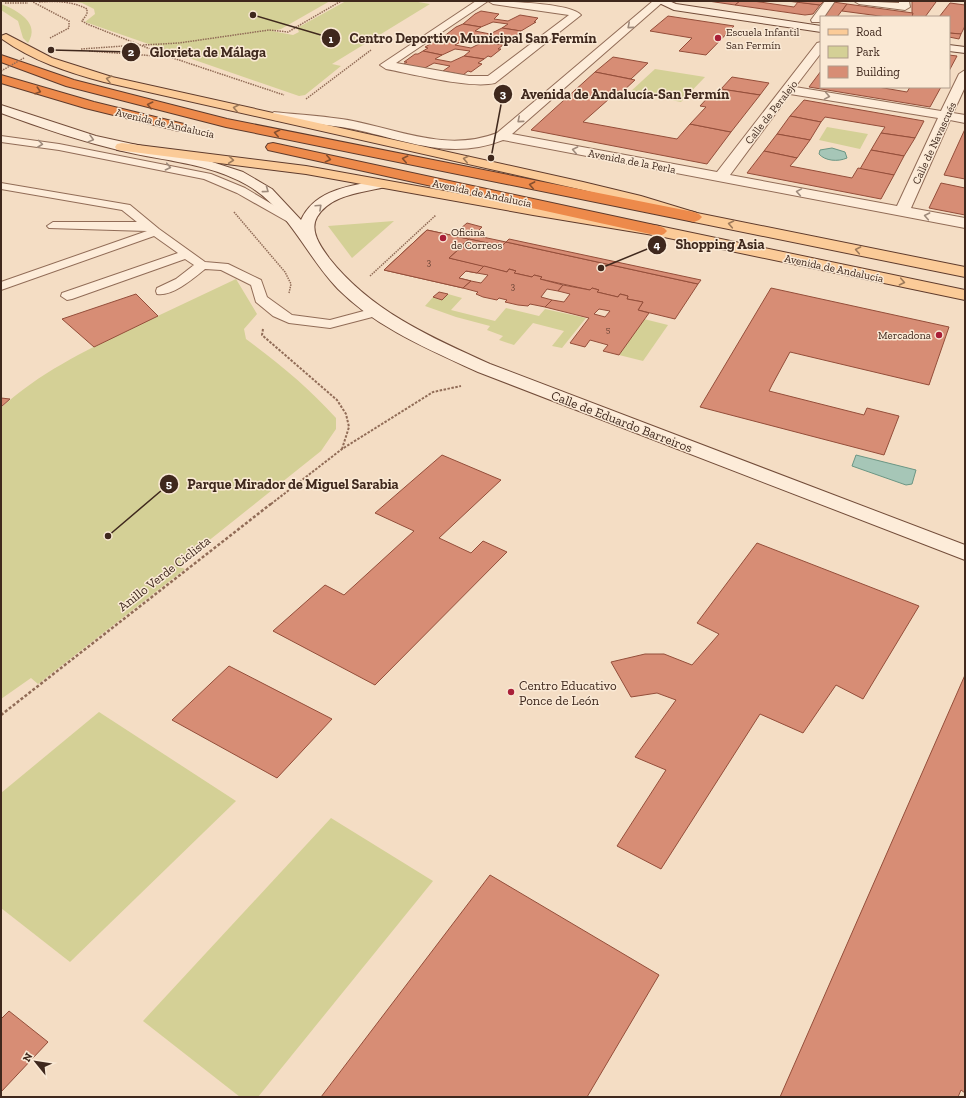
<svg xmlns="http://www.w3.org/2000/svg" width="966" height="1098" viewBox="0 0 966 1098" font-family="'Zilla Slab',serif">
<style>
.green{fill:#d4d096}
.water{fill:#a6c6b7;stroke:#6b9684}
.building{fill:#d78d75;stroke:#944e3a;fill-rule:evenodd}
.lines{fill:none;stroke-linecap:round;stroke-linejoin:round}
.lane-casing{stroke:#916c57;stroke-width:2}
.street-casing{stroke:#916c57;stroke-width:2}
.secondary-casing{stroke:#734d3a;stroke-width:2}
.primary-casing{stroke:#5f3b2c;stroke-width:2}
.highway-casing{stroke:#5f3b2c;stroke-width:2}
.path-far2{stroke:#916c57;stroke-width:1.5;stroke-dasharray:1.5 1;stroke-linecap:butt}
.path-far1{stroke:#916c57;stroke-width:2;stroke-dasharray:2.5 1.5;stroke-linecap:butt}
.path{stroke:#916c57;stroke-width:2.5;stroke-dasharray:3 2;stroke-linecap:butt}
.lane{fill:#fdecd9;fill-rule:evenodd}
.street{fill:#fdecd9;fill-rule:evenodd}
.secondary{fill:#fdecd9;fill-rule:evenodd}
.primary{fill:#fbcb98;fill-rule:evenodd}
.highway{fill:#ed8a4b;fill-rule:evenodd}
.path-bridge{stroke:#916c57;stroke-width:1.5;stroke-dasharray:1.5 1;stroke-linecap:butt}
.oneway{stroke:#9e8a7b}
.oneway2{stroke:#9d7a5a}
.oneway3{stroke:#854f2f}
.poi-dot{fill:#a91f38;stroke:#fae9d5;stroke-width:1.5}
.labels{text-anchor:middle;stroke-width:3;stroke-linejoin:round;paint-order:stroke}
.far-number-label{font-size:9px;fill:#654133}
.far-poi-label{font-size:11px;fill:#3f281d;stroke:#fae9d5;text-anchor:start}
.far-street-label{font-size:11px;fill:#3f281d;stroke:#fae9d5}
.street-label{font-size:13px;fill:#3f281d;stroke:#fae9d5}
.poi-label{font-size:13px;fill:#3f281d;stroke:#fae9d5;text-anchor:start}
.leader{fill:none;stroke:#3f281d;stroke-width:1.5}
.callout-dot{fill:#3f281d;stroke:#fae9d5;stroke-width:1.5}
.mark-label{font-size:12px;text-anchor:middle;font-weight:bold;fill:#fff}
.callout-label{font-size:14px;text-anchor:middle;font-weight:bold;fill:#3f281d;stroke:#fae9d5;stroke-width:3;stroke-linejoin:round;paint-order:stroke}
</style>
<rect width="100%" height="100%" fill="#f4ddc4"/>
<!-- green -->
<g class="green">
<path d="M 71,1 L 330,1 L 281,29 L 272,31 L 293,35 L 299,32 L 297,28 L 346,1 L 412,1 L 430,4 L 332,64 L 341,66 L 305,95 L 299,96 L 85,22 L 95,14 L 94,9 L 82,3 Z"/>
<path d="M 1,4 C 17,10 41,23 28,43 L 23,38 L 18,21 L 1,10 Z"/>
<path d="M 655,69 L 705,77 L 681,102 L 630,92 Z"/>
<path d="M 827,127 L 868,134 L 860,149 L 819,140 Z"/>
<path d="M 394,221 L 352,258 L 328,226 Z"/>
<path d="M 236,279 L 257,314 L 244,329 L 246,339 C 279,363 309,388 336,418 L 336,429 L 321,451 L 177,566 L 185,569 L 38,684 L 31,678 L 1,699 L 1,408 C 39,373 83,352 128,330 C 164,313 200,296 236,279 Z"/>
<path d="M 448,294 L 462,298 L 451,310 L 495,321 L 506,308 L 539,316 L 545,309 L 586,318 L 562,348 L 552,346 L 564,331 L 533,323 L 514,345 L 499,340 L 503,336 L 487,330 L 490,326 L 456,317 L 425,306 L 433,297 L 442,300 Z"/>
<path d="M 644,319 L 668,325 L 643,361 L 619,355 Z"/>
<path d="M 99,712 L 236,801 L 70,962 L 1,908 L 1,793 Z"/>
<path d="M 331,818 L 433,881 L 258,1097 L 240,1097 L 143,1021 Z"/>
</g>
<!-- water -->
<g class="water">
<path d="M 832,148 L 845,152 L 847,158 C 838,162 825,161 819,154 L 820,150 Z"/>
<path d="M 856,455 L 916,470 L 912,484 L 906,485 L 852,466 Z"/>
</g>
<!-- building -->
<g class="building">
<path d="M 708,1 L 740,1 L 735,5 Z"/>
<path d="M 740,1 L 753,1 L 794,7 L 798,2 L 820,5 L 813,14 L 805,15 L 735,5 Z"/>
<path d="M 787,1 L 821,1 L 823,2 L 820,5 Z"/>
<path d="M 912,1 L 933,1 L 936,2 L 925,17 L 912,17 Z"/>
<path d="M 833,2 L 847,4 L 837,17 L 821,17 L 820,19 Z"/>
<path d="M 950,3 L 965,5 L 965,26 L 961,34 L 949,33 L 949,17 L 939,17 Z"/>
<path d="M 847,4 L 913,13 L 912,17 L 887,17 L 842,11 Z"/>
<path d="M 481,11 L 499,14 L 494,19 L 508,21 L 520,15 L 538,18 L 534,22 L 536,22 L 521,31 L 502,28 L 508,24 L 493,22 L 481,27 L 463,24 L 475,14 Z"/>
<path d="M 668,16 L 734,26 L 706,55 L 679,51 L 692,38 L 650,31 Z"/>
<path d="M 463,24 L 481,27 L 475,31 L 490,34 L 502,28 L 521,31 L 509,42 L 503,45 L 483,42 L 489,37 L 474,35 L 462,41 L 443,37 L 456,27 Z"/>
<path d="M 949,33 L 961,34 L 959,39 L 949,37 Z"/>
<path d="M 443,37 L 462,41 L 455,45 L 471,48 L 483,42 L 503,45 L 498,49 L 501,49 L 491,57 L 488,56 L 484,59 L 464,56 L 470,51 L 455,49 L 442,55 L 423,51 L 428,48 L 425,47 Z"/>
<path d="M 423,51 L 442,55 L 435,59 L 451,62 L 464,56 L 484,59 L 478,63 L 482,64 L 471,72 L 468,71 L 463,75 L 443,71 L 450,66 L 434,63 L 421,70 L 401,66 L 407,62 L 404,62 L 415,54 L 418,54 Z"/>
<path d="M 949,55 L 957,56 L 949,71 Z"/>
<path d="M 613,57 L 648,63 L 631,79 L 595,72 Z"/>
<path d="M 821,71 L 821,87 L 878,87 L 907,92 L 910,87 L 941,87 L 930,107 L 809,87 Z"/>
<path d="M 595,72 L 635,80 L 622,92 L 618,91 L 583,122 L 677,139 L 690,124 L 731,132 L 707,164 L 531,130 Z"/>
<path d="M 732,77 L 769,83 L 760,95 L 721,89 Z"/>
<path d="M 721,89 L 760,95 L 731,132 L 690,124 L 706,107 L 700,106 L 712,93 L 717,93 Z"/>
<path d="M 804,100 L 924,121 L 915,138 L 881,133 L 885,127 L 825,117 L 821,122 L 790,116 Z"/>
<path d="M 790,116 L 821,122 L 810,140 L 777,134 Z"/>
<path d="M 965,129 L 965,179 L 944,175 Z"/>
<path d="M 881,133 L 915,138 L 904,156 L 871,150 Z"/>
<path d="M 777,134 L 810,140 L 797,158 L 764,151 Z"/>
<path d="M 871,150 L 904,156 L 894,175 L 860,169 Z"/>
<path d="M 764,151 L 797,158 L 790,166 L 852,178 L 858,168 L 894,175 L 881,199 L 747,173 Z"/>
<path d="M 941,183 L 965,188 L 965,215 L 929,208 Z"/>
<path d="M 467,223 L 482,227 L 476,233 L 460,229 Z"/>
<path d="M 427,230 L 469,239 L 461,246 L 464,247 L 461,250 L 458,250 L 449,258 L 484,266 L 477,273 L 466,271 L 459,278 L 471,281 L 463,288 L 384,270 Z"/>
<path d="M 427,230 L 469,239 L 461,246 L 464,247 L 461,250 L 458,250 L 449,258 L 484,266 L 477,273 L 466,271 L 459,278 L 471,281 L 463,288 L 384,270 Z"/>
<path d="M 459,232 L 506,242 L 502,246 L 454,236 Z"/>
<path d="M 469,239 L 502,246 L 506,242 L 698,284 L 675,319 L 638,310 L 643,302 L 627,299 L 628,296 L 620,294 L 618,297 L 597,292 L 599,290 L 592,288 L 590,290 L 540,279 L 542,277 L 534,275 L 532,277 L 514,273 L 516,271 L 509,269 L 507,272 L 449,258 L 458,250 L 461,250 L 464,247 L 461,246 Z"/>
<path d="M 509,239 L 701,280 L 698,284 L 506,242 Z"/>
<path d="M 484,266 L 507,272 L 509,269 L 516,271 L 514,273 L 532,277 L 534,275 L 542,277 L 540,279 L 563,285 L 558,291 L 547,289 L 541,297 L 552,300 L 545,307 L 530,304 L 528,306 L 518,305 L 505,302 L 507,300 L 499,298 L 497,300 L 483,297 L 476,294 L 478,292 L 463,288 L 471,281 L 481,283 L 488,275 L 477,273 Z"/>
<path d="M 563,285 L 590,290 L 592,288 L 599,290 L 597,292 L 618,297 L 620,294 L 628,296 L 627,299 L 643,302 L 638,310 L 649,313 L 619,355 L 603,351 L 608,345 L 590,340 L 585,347 L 570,343 L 589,318 L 545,307 L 552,300 L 564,302 L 570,294 L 558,291 ZM 599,309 L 610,311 L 605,317 L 594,314 Z"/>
<path d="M 771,288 L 949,327 L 929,385 L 790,352 L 772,385 L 769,391 L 864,415 L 867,408 L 899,416 L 884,455 L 700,407 Z"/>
<path d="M 439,292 L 448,294 L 442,300 L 433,297 Z"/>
<path d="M 136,294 L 158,316 L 94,347 L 62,319 Z"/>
<path d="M 1,398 L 10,399 L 1,407 Z"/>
<path d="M 442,455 L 501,480 L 439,538 L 471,553 L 483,541 L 507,552 L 375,685 L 273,631 L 325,585 L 344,595 L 414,531 L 375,513 Z"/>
<path d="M 757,543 L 919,606 L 863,699 L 836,685 L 803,733 L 760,714 L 661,869 L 617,846 L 666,770 L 635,757 L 676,700 L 657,693 L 631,697 L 611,662 L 645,654 L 664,654 L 692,665 L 719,634 L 697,623 Z"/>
<path d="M 229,666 L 332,719 L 277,778 L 172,720 Z"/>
<path d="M 965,675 L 965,1093 L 961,1090 L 958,1097 L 780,1097 Z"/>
<path d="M 490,875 L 659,975 L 587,1097 L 321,1097 Z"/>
<path d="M 9,1011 L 48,1042 L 1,1092 L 1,1019 Z"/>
</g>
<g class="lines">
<defs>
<g id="lane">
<path d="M 1,136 L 59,144 L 211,174 L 245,188 L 300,221 L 294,224 L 290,223 L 237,193 L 204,179 L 59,150 L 1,142 Z"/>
<path d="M 1,183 L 130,205 L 159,229 L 205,262 L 228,264 L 261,280 L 267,297 L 292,315 L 330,320 L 375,308 L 380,309 L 382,312 L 380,315 L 330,328 L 289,323 L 273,316 L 256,302 L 251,285 L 221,270 L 205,269 C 194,278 172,297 157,294 L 156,291 L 157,288 L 176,279 L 194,265 L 185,259 L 72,299 L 67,300 L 61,296 L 62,293 L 178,253 L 154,236 L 1,290 L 1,282 L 147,231 L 49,228 L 47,226 L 53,222 L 137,222 L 122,210 L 1,189 Z"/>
</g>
<g id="street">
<path d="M 476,1 C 494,1 571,2 581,15 L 495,83 C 470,89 413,74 386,69 L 380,65 ZM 488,1 L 493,4 L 569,15 L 488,76 L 469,76 L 396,63 Z"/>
<path d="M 653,1 L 664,1 L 512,134 L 717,172 L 817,43 L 821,42 L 821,53 L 795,87 L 941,111 L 959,74 L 965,70 L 965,87 L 953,113 L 965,115 L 965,123 L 950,120 L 911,208 L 965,218 L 965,228 L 503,140 C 450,161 405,140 353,129 C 327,124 300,123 274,120 L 268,116 L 274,112 C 300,115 327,116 353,121 C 402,131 448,152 497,133 ZM 790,94 L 938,118 L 897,206 L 730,175 Z"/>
<path d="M 825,1 L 835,1 L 824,17 L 821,17 L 820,22 L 812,22 L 811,20 Z"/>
<path d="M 854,1 L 899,3 L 899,1 L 909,1 L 910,7 L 905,10 L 859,4 Z"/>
</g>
<g id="secondary">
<path d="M 655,1 L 669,1 L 676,4 L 821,26 L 821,32 L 674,10 Z"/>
<path d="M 949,45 L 965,47 L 965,53 L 949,51 Z"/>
<path d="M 1,105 L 96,136 L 206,160 L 243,172 L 272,189 L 301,220 C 315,189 351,186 380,180 L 385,181 L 387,184 L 385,187 C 362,193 331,194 317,217 C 309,231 321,247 329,258 C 371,311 430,337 490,364 L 965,545 L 965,560 L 478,372 C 428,349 377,328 338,289 C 306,256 288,208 247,185 C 209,163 164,161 122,151 C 81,141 41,128 1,113 Z"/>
</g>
<g id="primary">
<path d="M 6,34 L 52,58 L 112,77 L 583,182 L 641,196 L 697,213 L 965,267 L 965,277 L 694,222 L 631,202 L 583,190 L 104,82 C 67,72 33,61 2,39 L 1,36 Z"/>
<path d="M 122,143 L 306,166 L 533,207 L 659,226 L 965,290 L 965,300 L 659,236 L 533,215 L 306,174 L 117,150 L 115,147 L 117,144 Z"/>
</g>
<g id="highway">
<path d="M 1,55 L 74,80 L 227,119 L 694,212 L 699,214 L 702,217 L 699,220 L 694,222 L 226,127 L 66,86 L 1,62 Z"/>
<path d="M 1,75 L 94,102 L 184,124 L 186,127 L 179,131 L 85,108 L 1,83 Z"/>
<path d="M 273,143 L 659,226 L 664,228 L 667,231 L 664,234 L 659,236 L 268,150 L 266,147 L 268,144 Z"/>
</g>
</defs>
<!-- lane casing -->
<use href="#lane" class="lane-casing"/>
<!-- street casing -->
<use href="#street" class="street-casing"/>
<!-- secondary casing -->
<use href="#secondary" class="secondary-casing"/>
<!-- primary casing -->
<use href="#primary" class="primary-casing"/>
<!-- highway casing -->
<use href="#highway" class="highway-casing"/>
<!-- path-far2 -->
<g class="path-far2">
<path d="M 31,1 L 69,21 L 69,28 L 50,38"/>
<path d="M 39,2 C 56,1 72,1 87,9 L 87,14 L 82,21 L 87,24 L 173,58 L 284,95"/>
<path d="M 5,3 L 28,3"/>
<path d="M 143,45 L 179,43 L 269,30 L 288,32 L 341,1"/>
<path d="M 81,49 L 138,45"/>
<path d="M 89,51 L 169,57"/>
<path d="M 306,99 L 371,50"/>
<path d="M 234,212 L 285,272 L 291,284 L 289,293"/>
<path d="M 370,276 L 436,215"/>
</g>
<!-- path-far1 -->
<g class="path-far1">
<path d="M 263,329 L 262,335 L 337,400 L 346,414 L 349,427 L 342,449"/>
<path d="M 271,504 L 342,449 L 433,392 L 461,386"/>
</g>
<!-- path -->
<path class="path" d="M 1,715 L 272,503"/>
<!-- lane -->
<use href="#lane" class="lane"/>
<!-- street -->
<use href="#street" class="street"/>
<!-- secondary -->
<use href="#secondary" class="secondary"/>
<!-- primary -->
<use href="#primary" class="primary"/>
<!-- highway -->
<use href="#highway" class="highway"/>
<!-- path-bridge -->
<path class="path-bridge" d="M 1,71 L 24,58"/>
</g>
<!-- one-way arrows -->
<defs><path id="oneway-chevron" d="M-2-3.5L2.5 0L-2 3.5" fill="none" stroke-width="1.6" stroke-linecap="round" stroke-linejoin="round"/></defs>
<g class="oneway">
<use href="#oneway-chevron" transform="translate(630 26) rotate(139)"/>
<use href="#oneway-chevron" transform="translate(827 96) rotate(10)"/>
<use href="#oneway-chevron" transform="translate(520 120) rotate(139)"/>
<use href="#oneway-chevron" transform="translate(91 139) rotate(15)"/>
<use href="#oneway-chevron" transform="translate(40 144) rotate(7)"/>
<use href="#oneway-chevron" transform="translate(575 150) rotate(-169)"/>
<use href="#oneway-chevron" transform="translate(168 167) rotate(12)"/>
<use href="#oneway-chevron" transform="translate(266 190) rotate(36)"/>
<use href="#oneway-chevron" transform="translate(799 192) rotate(-170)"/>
<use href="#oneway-chevron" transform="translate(319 207) rotate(-43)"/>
<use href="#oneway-chevron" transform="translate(927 216) rotate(-169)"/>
</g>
<g class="oneway2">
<use href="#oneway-chevron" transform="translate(109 79) rotate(-166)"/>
<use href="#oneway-chevron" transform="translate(236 108) rotate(-168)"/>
<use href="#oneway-chevron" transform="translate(466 159) rotate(-167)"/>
<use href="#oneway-chevron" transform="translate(231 160) rotate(6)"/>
<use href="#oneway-chevron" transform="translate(731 224) rotate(-169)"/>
<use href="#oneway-chevron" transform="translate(858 250) rotate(-169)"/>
<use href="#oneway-chevron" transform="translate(902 282) rotate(12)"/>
</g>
<g class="oneway3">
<use href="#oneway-chevron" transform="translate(38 91) rotate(18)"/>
<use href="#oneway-chevron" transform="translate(150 105) rotate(-167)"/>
<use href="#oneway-chevron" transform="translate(277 133) rotate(-168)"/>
<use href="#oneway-chevron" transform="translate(328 159) rotate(12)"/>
<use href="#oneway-chevron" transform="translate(405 159) rotate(-168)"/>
<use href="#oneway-chevron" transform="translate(532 185) rotate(-169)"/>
</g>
<!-- markers -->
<g class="poi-dot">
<circle cx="718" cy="38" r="4"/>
<circle cx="443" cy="238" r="4"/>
<circle cx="939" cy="335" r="4"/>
<circle cx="511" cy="692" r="4"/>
</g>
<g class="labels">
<!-- far-number labels -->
<g class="far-number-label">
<text x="429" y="265">3</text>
<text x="513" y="289">3</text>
<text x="608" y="333">5</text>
</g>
<!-- far-poi labels -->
<g class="far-poi-label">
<text x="726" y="36">Escuela Infantil<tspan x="726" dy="13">San Fermín</tspan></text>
<text x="451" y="236">Oficina<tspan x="451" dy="13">de Correos</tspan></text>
<text x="931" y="339" text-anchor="end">Mercadona</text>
</g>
<!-- far-street labels -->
<g class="far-street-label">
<text transform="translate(771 112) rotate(-52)" y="4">Calle de Peralejo</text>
<text transform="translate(165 123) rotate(13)" y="4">Avenida de Andalucía</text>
<text transform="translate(934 143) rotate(-65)" y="4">Calle de Navascués</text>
<text transform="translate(632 161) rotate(11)" y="4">Avenida de la Perla</text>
<text transform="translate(482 193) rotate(12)" y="4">Avenida de Andalucía</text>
<text transform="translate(834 268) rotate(12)" y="4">Avenida de Andalucía</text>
</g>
<!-- street labels -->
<g class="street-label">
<text transform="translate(622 421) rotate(21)" y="5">Calle de Eduardo Barreiros</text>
<text transform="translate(164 573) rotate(-38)" y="5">Anillo Verde Ciclista</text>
</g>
<!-- poi labels -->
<g class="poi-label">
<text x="519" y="690">Centro Educativo<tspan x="519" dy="15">Ponce de León</tspan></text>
</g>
</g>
<!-- callouts -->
<path class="leader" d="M253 15L331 38M51 50L131 52M491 158L503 94M601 268L657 245M108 536L169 484"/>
<g class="callout-dot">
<circle cx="253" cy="15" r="4"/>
<circle cx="51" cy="50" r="4"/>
<circle cx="491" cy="158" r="4"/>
<circle cx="601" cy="268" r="4"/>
<circle cx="108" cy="536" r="4"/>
<circle cx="331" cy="38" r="10"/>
<circle cx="131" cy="52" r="10"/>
<circle cx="503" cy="94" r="10"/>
<circle cx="657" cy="245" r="10"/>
<circle cx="169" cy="484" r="10"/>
</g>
<g class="mark-label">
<text x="331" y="43">1</text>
<text x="131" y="56">2</text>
<text x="503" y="98">3</text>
<text x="657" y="249">4</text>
<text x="169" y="488">5</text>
</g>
<g class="callout-label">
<text x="473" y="43">Centro Deportivo Municipal San Fermín</text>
<text x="208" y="57">Glorieta de Málaga</text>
<text x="625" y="99">Avenida de Andalucía-San Fermín</text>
<text x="720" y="249">Shopping Asia</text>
<text x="293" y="489">Parque Mirador de Miguel Sarabia</text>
</g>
<!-- border -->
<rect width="966" height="1098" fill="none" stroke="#3f281d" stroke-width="4"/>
<!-- legend -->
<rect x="820" y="16" width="130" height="72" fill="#fae9d5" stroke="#af9c8b"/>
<rect x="828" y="29" width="20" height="6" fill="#fbcb98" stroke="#af9c8b"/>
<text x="856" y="36" font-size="12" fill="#3f281d">Road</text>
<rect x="828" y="46" width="20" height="12" fill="#d4d096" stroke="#af9c8b"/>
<text x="856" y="56" font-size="12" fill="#3f281d">Park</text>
<rect x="828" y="66" width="20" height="12" fill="#d78d75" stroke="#af9c8b"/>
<text x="856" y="76" font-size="12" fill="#3f281d">Building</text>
<!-- north arrow -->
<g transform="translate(36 1062) rotate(300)" stroke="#fae9d5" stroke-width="3" paint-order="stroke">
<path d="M0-3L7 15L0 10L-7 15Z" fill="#3f281d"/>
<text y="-6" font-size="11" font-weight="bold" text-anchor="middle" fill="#3f281d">N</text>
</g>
</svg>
